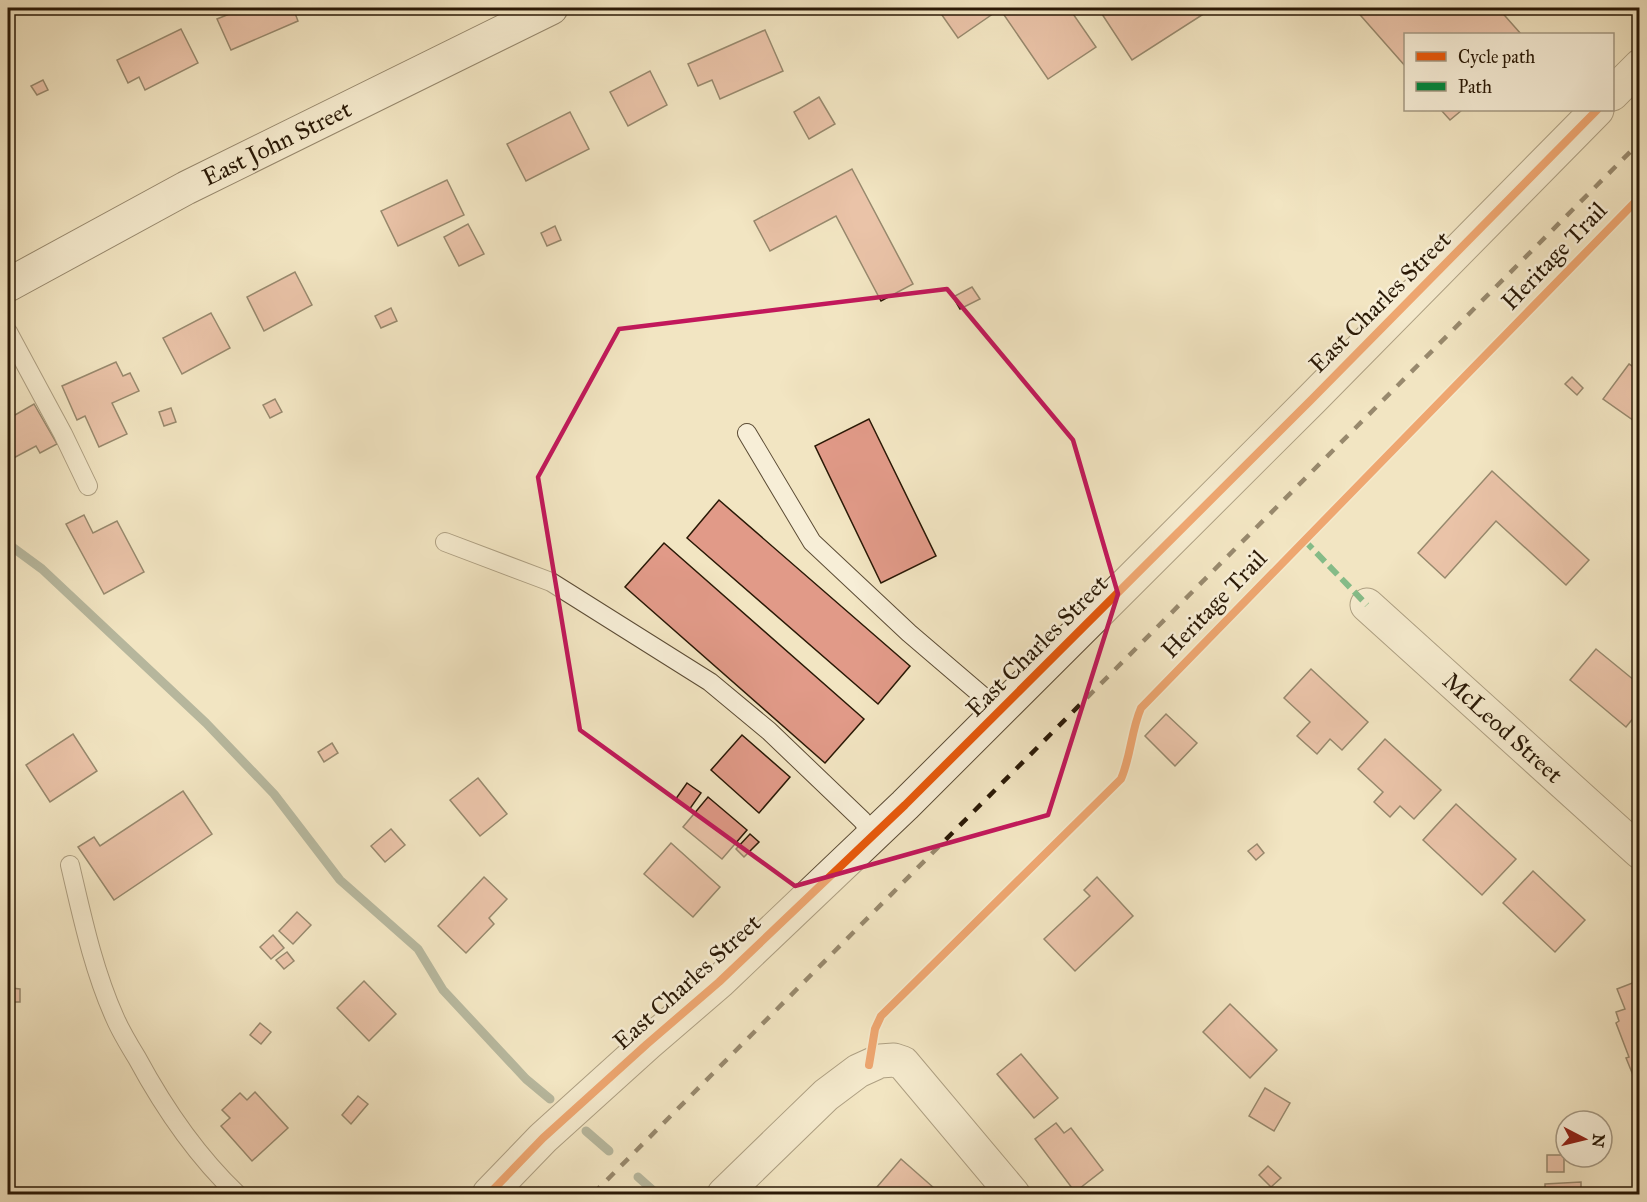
<svg xmlns="http://www.w3.org/2000/svg" width="1647" height="1202" viewBox="0 0 1647 1202" font-family="'IM FELL Great Primer',serif">
<style>
.lines{fill:none;stroke-linecap:round;stroke-linejoin:round}
.stream{stroke:#6e7d6e;stroke-width:9}
.building{fill:#e19a88;stroke:#2a1906;stroke-width:1.5}
.service-casing{stroke:#5c4c35;stroke-width:20}
.minor-casing{stroke:#5c4c35;stroke-width:35}
.tertiary-casing{stroke:#5c4c35;stroke-width:35}
.secondary-casing{stroke:#2a1906;stroke-width:35}
.service{stroke:#f7eed7;stroke-width:18}
.minor{stroke:#f7eed7;stroke-width:33}
.tertiary{stroke:#f7eed7;stroke-width:33}
.secondary{stroke:#f7eed7;stroke-width:33}
.rail{stroke:#2a1906;stroke-width:4.5;stroke-dasharray:10 10;stroke-linecap:butt}
.quiet{stroke:#00873e;stroke-width:6;stroke-dasharray:12 6;stroke-linecap:butt}
.cycleway-casing{stroke:#f7eed7;stroke-width:11}
.cycleway{stroke:#e8590c;stroke-width:8}
.marked{fill:none;stroke:#c2185b;stroke-width:4.5;stroke-linejoin:round}
.labels{text-anchor:middle;stroke-width:5;stroke-linejoin:round;paint-order:stroke}
.street-label{font-size:24px;fill:#2a1906;stroke:#f7eed7}
</style>
<rect width="100%" height="100%" fill="#f2e5c2"/>
<filter id="stains"><feTurbulence type="fractalNoise" baseFrequency=".00333" numOctaves="4"/><feColorMatrix values="0 0 0 0 .2 0 0 0 0 .09 0 0 0 0 .02 0 0 0 .5 -.17"/></filter>
<radialGradient id="worn" r=".72"><stop offset=".6" stop-color="#630" stop-opacity="0"/><stop offset="1" stop-color="#630" stop-opacity=".3"/></radialGradient>
<g class="lines">
<!-- stream -->
<g class="stream">
<path d="M 8,544 L 42,569 L 206,723 L 274,794 L 340,880 L 418,949 L 443,990 L 526,1079 L 550,1099"/>
<path d="M 586,1131 L 609,1151"/>
<path d="M 638,1177 L 657,1194"/>
</g>
</g>
<!-- building -->
<g class="building">
<path d="M 244,8 L 293,8 L 298,21 L 231,50 L 217,19 Z"/>
<path d="M 937,8 L 1069,8 L 1096,47 L 1048,79 L 1000,9 L 958,38 Z"/>
<path d="M 1098,8 L 1197,8 L 1202,15 L 1132,60 Z"/>
<path d="M 1354,8 L 1498,8 L 1521,34 L 1406,34 L 1406,67 Z"/>
<path d="M 181,29 L 198,63 L 145,90 L 139,77 L 128,83 L 117,60 Z"/>
<path d="M 765,30 L 783,71 L 720,99 L 712,80 L 698,86 L 688,64 Z"/>
<path d="M 650,71 L 667,105 L 628,126 L 610,92 Z"/>
<path d="M 43,80 L 48,90 L 37,95 L 31,86 Z"/>
<path d="M 819,97 L 835,124 L 809,139 L 794,112 Z"/>
<path d="M 1441,110 L 1462,110 L 1450,120 Z"/>
<path d="M 570,112 L 589,149 L 526,181 L 507,144 Z"/>
<path d="M 852,169 L 913,284 L 881,301 L 836,216 L 770,251 L 754,221 Z"/>
<path d="M 447,180 L 464,215 L 398,246 L 381,211 Z"/>
<path d="M 468,224 L 484,254 L 459,266 L 444,237 Z"/>
<path d="M 555,226 L 561,240 L 547,246 L 541,233 Z"/>
<path d="M 295,272 L 312,305 L 264,331 L 247,297 Z"/>
<path d="M 972,287 L 980,299 L 960,309 L 953,297 Z"/>
<path d="M 391,308 L 397,321 L 381,328 L 375,316 Z"/>
<path d="M 211,313 L 230,348 L 182,374 L 163,338 Z"/>
<path d="M 116,362 L 123,376 L 130,373 L 139,391 L 112,403 L 127,434 L 99,447 L 85,416 L 77,420 L 62,386 Z"/>
<path d="M 1629,364 L 1640,371 L 1640,425 L 1603,399 Z"/>
<path d="M 1572,377 L 1583,388 L 1577,395 L 1565,384 Z"/>
<path d="M 275,399 L 282,412 L 270,418 L 263,405 Z"/>
<path d="M 34,404 L 57,444 L 40,453 L 36,446 L 8,461 L 8,419 Z"/>
<path d="M 171,408 L 176,422 L 164,426 L 159,412 Z"/>
<path d="M 869,419 L 936,556 L 881,583 L 815,446 Z"/>
<path d="M 1492,471 L 1589,560 L 1566,585 L 1496,521 L 1445,578 L 1418,553 Z"/>
<path d="M 719,500 L 910,666 L 878,704 L 687,538 Z"/>
<path d="M 84,515 L 93,533 L 117,521 L 144,572 L 104,594 L 66,524 Z"/>
<path d="M 664,543 L 864,719 L 825,763 L 625,587 Z"/>
<path d="M 1596,649 L 1640,685 L 1640,710 L 1626,727 L 1570,680 Z"/>
<path d="M 1311,669 L 1368,722 L 1342,750 L 1330,739 L 1317,754 L 1297,736 L 1310,722 L 1284,698 Z"/>
<path d="M 1166,714 L 1197,743 L 1175,766 L 1145,736 Z"/>
<path d="M 73,734 L 97,771 L 50,802 L 26,765 Z"/>
<path d="M 742,735 L 790,777 L 759,813 L 711,770 Z"/>
<path d="M 1385,739 L 1441,790 L 1414,819 L 1400,806 L 1390,817 L 1374,802 L 1383,792 L 1358,769 Z"/>
<path d="M 332,743 L 338,753 L 324,762 L 318,752 Z"/>
<path d="M 478,778 L 507,814 L 480,836 L 450,800 Z"/>
<path d="M 687,783 L 701,793 L 689,810 L 675,800 Z"/>
<path d="M 183,791 L 212,834 L 114,900 L 78,847 L 94,837 L 100,846 Z"/>
<path d="M 708,797 L 747,830 L 722,859 L 683,827 Z"/>
<path d="M 1456,804 L 1516,859 L 1482,895 L 1423,840 Z"/>
<path d="M 391,829 L 405,845 L 385,862 L 371,846 Z"/>
<path d="M 750,834 L 759,842 L 744,857 L 736,849 Z"/>
<path d="M 671,843 L 720,887 L 693,917 L 644,874 Z"/>
<path d="M 1257,844 L 1264,853 L 1256,860 L 1248,851 Z"/>
<path d="M 1533,871 L 1585,920 L 1555,952 L 1503,903 Z"/>
<path d="M 484,877 L 507,899 L 489,918 L 494,924 L 466,953 L 438,926 Z"/>
<path d="M 1097,877 L 1133,916 L 1075,971 L 1044,939 L 1090,896 L 1084,890 Z"/>
<path d="M 297,912 L 311,925 L 293,944 L 279,931 Z"/>
<path d="M 273,935 L 284,948 L 271,959 L 260,947 Z"/>
<path d="M 287,952 L 294,961 L 284,969 L 276,960 Z"/>
<path d="M 1640,980 L 1640,1072 L 1633,1075 L 1626,1058 L 1629,1057 L 1616,1023 L 1619,1021 L 1616,1012 L 1625,1009 L 1617,989 Z"/>
<path d="M 364,981 L 396,1014 L 369,1041 L 337,1008 Z"/>
<path d="M 11,988 L 20,989 L 20,1002 L 11,1002 Z"/>
<path d="M 1230,1004 L 1277,1050 L 1250,1078 L 1203,1032 Z"/>
<path d="M 260,1023 L 271,1032 L 261,1044 L 250,1035 Z"/>
<path d="M 1021,1054 L 1058,1098 L 1034,1118 L 997,1074 Z"/>
<path d="M 1265,1088 L 1290,1103 L 1274,1131 L 1249,1116 Z"/>
<path d="M 255,1092 L 288,1128 L 252,1161 L 221,1126 L 230,1118 L 222,1110 L 240,1093 L 247,1100 Z"/>
<path d="M 358,1096 L 368,1104 L 351,1124 L 342,1115 Z"/>
<path d="M 1056,1123 L 1064,1133 L 1071,1128 L 1103,1170 L 1075,1192 L 1035,1139 Z"/>
<rect x="1547" y="1155" width="17" height="17"/>
<path d="M 901,1159 L 934,1188 L 929,1194 L 871,1194 Z"/>
<path d="M 1268,1166 L 1281,1178 L 1271,1187 L 1259,1175 Z"/>
<path d="M 1581,1182 L 1581,1194 L 1545,1194 L 1545,1184 Z"/>
</g>
<g class="lines">
<defs>
<g id="service">
<path d="M 8,332 L 63,434 L 88,486"/>
<path d="M 747,433 L 812,542 L 909,633 L 999,710"/>
<path d="M 445,542 L 551,582 L 710,682 L 769,731 L 862,820 L 873,835"/>
<path d="M 70,865 C 82,916 93,969 115,1018 C 121,1032 129,1045 137,1058 C 164,1108 196,1155 237,1194"/>
</g>
<g id="minor">
<path id="s1" d="M 1367,605 L 1640,852"/>
<path d="M 724,1194 L 826,1095 L 858,1071 L 880,1061 L 894,1060 L 903,1063 L 1013,1194"/>
</g>
<g id="tertiary">
<path d="M 1612,94 L 1640,66"/>
<path d="M 489,1194 L 543,1138 L 647,1044 L 719,982 L 905,805 L 1312,399 L 1597,110"/>
</g>
<g id="secondary">
<path id="s2" d="M 8,285 L 186,188 L 551,8"/>
</g>
</defs>
<!-- service casing -->
<use href="#service" class="service-casing"/>
<!-- minor casing -->
<use href="#minor" class="minor-casing"/>
<!-- tertiary casing -->
<use href="#tertiary" class="tertiary-casing"/>
<!-- secondary casing -->
<use href="#secondary" class="secondary-casing"/>
<!-- service -->
<use href="#service" class="service"/>
<!-- minor -->
<use href="#minor" class="minor"/>
<!-- tertiary -->
<use href="#tertiary" class="tertiary"/>
<!-- secondary -->
<use href="#secondary" class="secondary"/>
<!-- rail -->
<path class="rail" d="M 593,1194 L 1640,142"/>
<!-- quiet -->
<path class="quiet" d="M 1304,540 L 1367,605"/>
<defs>
<g id="cycleway">
<path d="M 869,1065 L 875,1029 L 881,1016 L 1121,779 C 1131,756 1131,731 1141,708 L 1640,197"/>
<path d="M 489,1194 L 543,1138 L 647,1044 L 719,982 L 905,805 L 1312,399 L 1597,110"/>
</g>
</defs>
<!-- cycleway casing -->
<use href="#cycleway" class="cycleway-casing"/>
<!-- cycleway -->
<use href="#cycleway" class="cycleway"/>
</g>
<!-- marked area -->
<path d="M0 0H1647V1202H0ZM 947,289 L 1073,440 L 1118,594 L 1048,815 L 795,886 L 580,730 L 538,477 L 619,329 Z" fill="#f2e5c2" fill-opacity=".55" fill-rule="evenodd"/>
<path class="marked" d="M 947,289 L 1073,440 L 1118,594 L 1048,815 L 795,886 L 580,730 L 538,477 L 619,329 Z"/>
<g class="labels">
<!-- street labels -->
<g class="street-label">
<text dy="8" stroke="none"><textPath href="#s2" startOffset="304">East John Street</textPath></text>
<text transform="translate(1554 256) rotate(-46)" y="8">Heritage Trail</text>
<text transform="translate(1380 302) rotate(-45)" y="8">East Charles Street</text>
<text transform="translate(1214 604) rotate(-46)" y="8">Heritage Trail</text>
<text transform="translate(1037 646) rotate(-45)" y="8">East Charles Street</text>
<text dy="8" stroke="none"><textPath href="#s1" startOffset="183">McLeod Street</textPath></text>
<text transform="translate(687 982) rotate(-42)" y="8">East Charles Street</text>
</g>
</g>
<!-- margin -->
<rect width="1647" height="1202" fill="none" stroke="#f2e5c2" stroke-width="30"/>
<rect x="9" y="9" width="1629" height="1184" fill="none" stroke="#2a1906" stroke-width="3"/>
<rect x="15" y="15" width="1617" height="1172" fill="none" stroke="#2a1906" stroke-width="1.5"/>
<!-- legend -->
<rect x="1404" y="33" width="210" height="78" fill="#f7eed7" stroke="#a59983" stroke-width="1.5"/>
<rect x="1416" y="52" width="30" height="9" fill="#e8590c" stroke="#a59983" stroke-width="1.5"/>
<text x="1458" y="63" font-size="18" fill="#2a1906">Cycle path</text>
<rect x="1416" y="82" width="30" height="9" fill="#00873e" stroke="#a59983" stroke-width="1.5"/>
<text x="1458" y="93" font-size="18" fill="#2a1906">Path</text>
<!-- north arrow -->
<g transform="translate(1584 1139) rotate(97)"><circle r="28" fill="#f7eed7" stroke="#a59983" stroke-width="1.5"/>
<path d="M0-4.5L10 22L0 15L-10 22Z" fill="#8f2418"/>
<text y="-9" font-size="16" font-weight="bold" text-anchor="middle" fill="#2a1906">N</text>
</g>
<rect width="100%" height="100%" filter="url(#stains)"/>
<rect width="100%" height="100%" fill="url(#worn)"/>
</svg>
